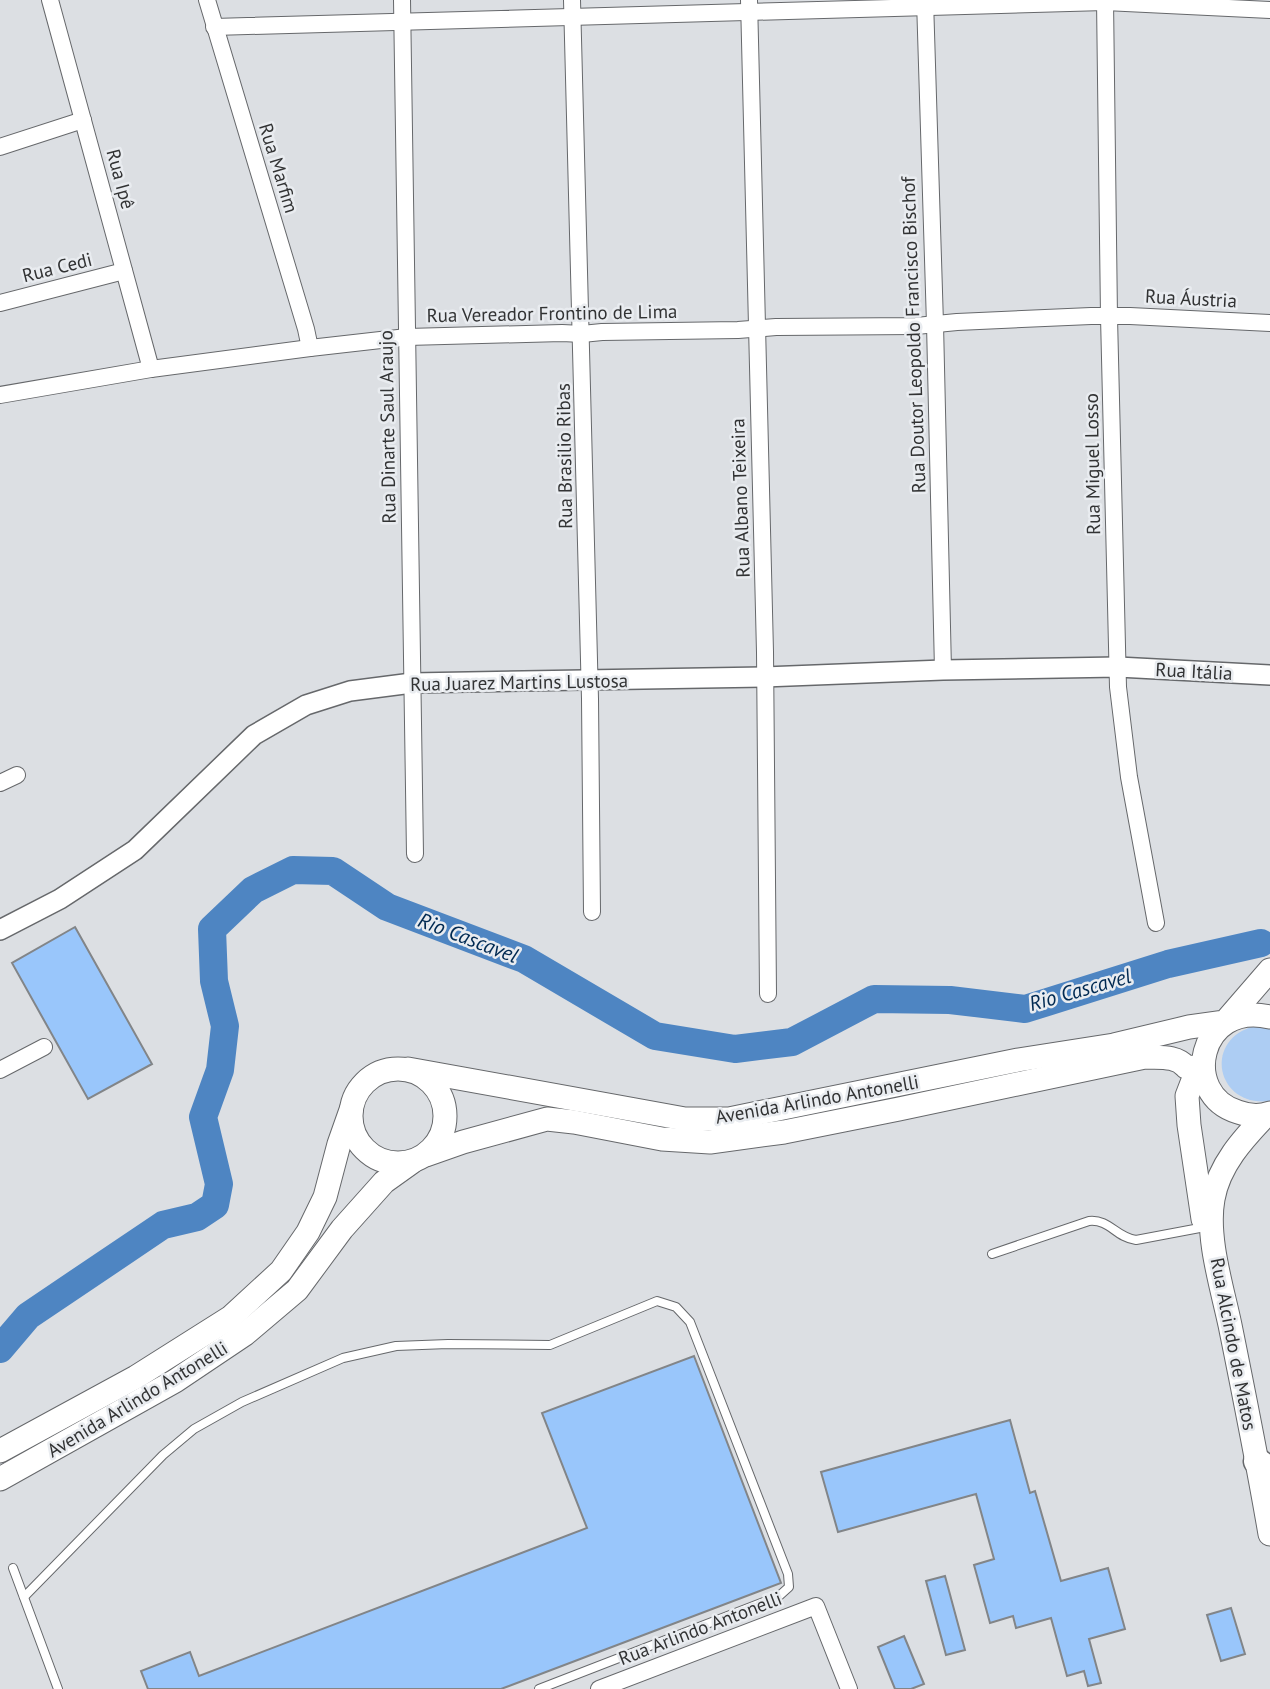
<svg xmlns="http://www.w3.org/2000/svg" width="1270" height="1689" viewBox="0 0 1270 1689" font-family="'PT Sans',sans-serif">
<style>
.green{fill:#adcdf3}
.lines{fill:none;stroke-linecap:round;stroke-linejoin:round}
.river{stroke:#4e85c2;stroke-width:28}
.building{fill:#99c6fb;stroke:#828588;stroke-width:2}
.service-casing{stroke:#66686b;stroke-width:10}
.minor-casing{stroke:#66686b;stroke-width:18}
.tertiary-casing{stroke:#66686b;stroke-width:22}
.secondary-casing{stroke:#66686b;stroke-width:25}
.trunk-casing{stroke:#66686b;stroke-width:29}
.service{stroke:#fff;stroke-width:8}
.minor{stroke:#fff;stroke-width:16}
.tertiary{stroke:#fff;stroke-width:19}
.secondary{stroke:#fff;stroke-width:23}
.trunk{stroke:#fff;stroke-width:26}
.labels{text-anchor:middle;stroke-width:5;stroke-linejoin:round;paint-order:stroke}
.street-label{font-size:19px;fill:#323334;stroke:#e9ecf0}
.water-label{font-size:21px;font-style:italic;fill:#012a52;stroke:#e9ecf0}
</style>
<rect width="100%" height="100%" fill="#dcdfe3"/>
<!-- green -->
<path class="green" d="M 1255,1026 L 1270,1027 L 1270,1101 C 1216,1108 1202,1039 1255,1026 Z"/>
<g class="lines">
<!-- river -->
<path class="river" d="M 0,1349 L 28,1316 L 163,1225 L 197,1217 L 215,1205 L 219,1184 L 203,1117 L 220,1070 L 225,1026 L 214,981 L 212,929 L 253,890 L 293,870 L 333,871 L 387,907 L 524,959 L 655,1036 L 735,1049 L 792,1042 L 874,999 L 950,1000 L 1025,1009 L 1168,964 L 1261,943"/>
</g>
<!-- building -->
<g class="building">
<path d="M 75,927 L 152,1064 L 88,1099 L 12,963 Z"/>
<path d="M 694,1356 L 781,1583 L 501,1689 L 148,1689 L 141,1671 L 190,1652 L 199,1676 L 587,1528 L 542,1413 Z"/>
<path d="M 1010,1420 L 1030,1493 L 1035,1491 L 1061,1581 L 1108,1568 L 1125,1629 L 1089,1639 L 1101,1683 L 1088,1686 L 1084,1671 L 1067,1676 L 1051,1618 L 1016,1628 L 1013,1616 L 990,1623 L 974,1565 L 994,1559 L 976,1494 L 838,1532 L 821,1472 Z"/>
<path d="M 945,1576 L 965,1650 L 946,1655 L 926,1581 Z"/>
<path d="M 1231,1608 L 1245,1654 L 1221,1661 L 1207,1615 Z"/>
<path d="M 904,1636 L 924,1684 L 911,1689 L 895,1689 L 878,1647 Z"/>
</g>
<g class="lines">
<defs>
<g id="service">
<path d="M 992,1254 L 1089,1221 C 1110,1219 1115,1237 1136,1240 L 1205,1227"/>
<path d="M 13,1568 L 58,1689"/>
<path d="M 24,1597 L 163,1455 L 194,1429 L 242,1402 L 343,1358 L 396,1346 L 448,1344 L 550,1345 L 657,1301 L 676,1307 L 690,1322 L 788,1574 L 789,1587 L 779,1596 L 539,1689"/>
</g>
<g id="minor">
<path d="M 50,0 L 151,369"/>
<path d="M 207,0 L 306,329 L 310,348"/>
<path d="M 402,0 L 415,854"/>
<path d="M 572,0 L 590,699 L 592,912"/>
<path d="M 749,0 L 765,652 L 768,994"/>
<path d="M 925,0 L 935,324 L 943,670"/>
<path d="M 1105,0 L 1109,317 L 1118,687 L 1129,777 L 1156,923"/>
<path d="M 214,27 L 1105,2 L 1270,10"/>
<path d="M 0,147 L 83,120"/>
<path d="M 0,303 L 124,271"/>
<path d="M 0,395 L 151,369 L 310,348 L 407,337 L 562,333 L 582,334 L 602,332 L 738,330 L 776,327 L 916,326 L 957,322 L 1091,316 L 1130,316 L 1270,323"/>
<path d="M 0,783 L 17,775"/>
<path d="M 0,1070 L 44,1047"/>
<path d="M 599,1689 L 816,1606 L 849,1689"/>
</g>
<path id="tertiary" d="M 0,930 L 60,899 L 135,850 L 254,735 L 306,705 L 350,691 L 412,683 L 764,677 L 943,670 L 1118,667 L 1270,675"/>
<g id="secondary">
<path d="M 1270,1017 C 1198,1000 1180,1095 1238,1112 C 1249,1116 1259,1117 1270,1113"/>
<path d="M 1203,1068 L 1192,1083 L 1187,1096 L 1189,1125 L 1203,1219"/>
<circle cx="398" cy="1116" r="47"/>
<path d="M 408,1069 L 685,1119 L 729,1119 L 1018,1060 L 1114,1045 L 1189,1027 L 1225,1022 L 1270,970"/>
<path d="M 1266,1115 C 1243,1139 1219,1165 1213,1199 C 1206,1237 1222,1287 1230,1325 C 1244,1394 1258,1464 1270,1534"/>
<path d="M 426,1155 L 463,1142 L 547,1119 L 574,1122 L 662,1139 L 710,1142 L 784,1132 L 899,1109 L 1145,1057 C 1159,1058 1176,1055 1186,1067 L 1203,1068"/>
<path d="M 0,1451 L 136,1377 L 231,1317 L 281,1271 L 308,1232 L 325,1197 L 339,1144 L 351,1110"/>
<path d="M 0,1479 L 175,1381 L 245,1334 L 297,1290 L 342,1229 L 384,1182 L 412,1162"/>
</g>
<path id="trunk" d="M 1257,1461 L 1270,1471"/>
</defs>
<!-- service casing -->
<use href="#service" class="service-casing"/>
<!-- minor casing -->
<use href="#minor" class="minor-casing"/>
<!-- tertiary casing -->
<use href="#tertiary" class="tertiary-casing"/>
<!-- secondary casing -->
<use href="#secondary" class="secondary-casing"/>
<!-- trunk casing -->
<use href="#trunk" class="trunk-casing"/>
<!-- service -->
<use href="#service" class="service"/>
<!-- minor -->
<use href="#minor" class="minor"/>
<!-- tertiary -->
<use href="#tertiary" class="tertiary"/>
<!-- secondary -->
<use href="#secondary" class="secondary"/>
<!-- trunk -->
<use href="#trunk" class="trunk"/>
</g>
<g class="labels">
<!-- street labels -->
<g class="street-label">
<text transform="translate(279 168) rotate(73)" y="7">Rua Marfim</text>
<text transform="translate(121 179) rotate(75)" y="7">Rua Ipê</text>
<text transform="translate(57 267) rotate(-14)" y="7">Rua Cedi</text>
<text transform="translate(1191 298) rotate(3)" y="7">Rua Áustria</text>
<text transform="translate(552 313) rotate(-1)" y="7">Rua Vereador Frontino de Lima</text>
<text transform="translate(913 335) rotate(-92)" y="7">Rua Doutor Leopoldo Francisco Bischof</text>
<text transform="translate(387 427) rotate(-91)" y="7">Rua Dinarte Saul Araujo</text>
<text transform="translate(564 456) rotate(-91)" y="7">Rua Brasilio Ribas</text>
<text transform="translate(1092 464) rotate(-91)" y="7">Rua Miguel Losso</text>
<text transform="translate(740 498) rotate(-92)" y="7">Rua Albano Teixeira</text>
<text transform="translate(1194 671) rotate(3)" y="7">Rua Itália</text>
<text transform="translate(519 682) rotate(-1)" y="7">Rua Juarez Martins Lustosa</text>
<text transform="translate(817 1099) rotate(-10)" y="7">Avenida Arlindo Antonelli</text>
<text transform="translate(1234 1344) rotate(79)" y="7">Rua Alcindo de Matos</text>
<text transform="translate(137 1399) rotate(-31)" y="7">Avenida Arlindo Antonelli</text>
<text transform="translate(700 1628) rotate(-21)" y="7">Rua Arlindo Antonelli</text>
</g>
<!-- water labels -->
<g class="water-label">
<text transform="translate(468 938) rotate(21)" y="7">Rio Cascavel</text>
<text transform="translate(1080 990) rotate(-16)" y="7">Rio Cascavel</text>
</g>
</g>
</svg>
